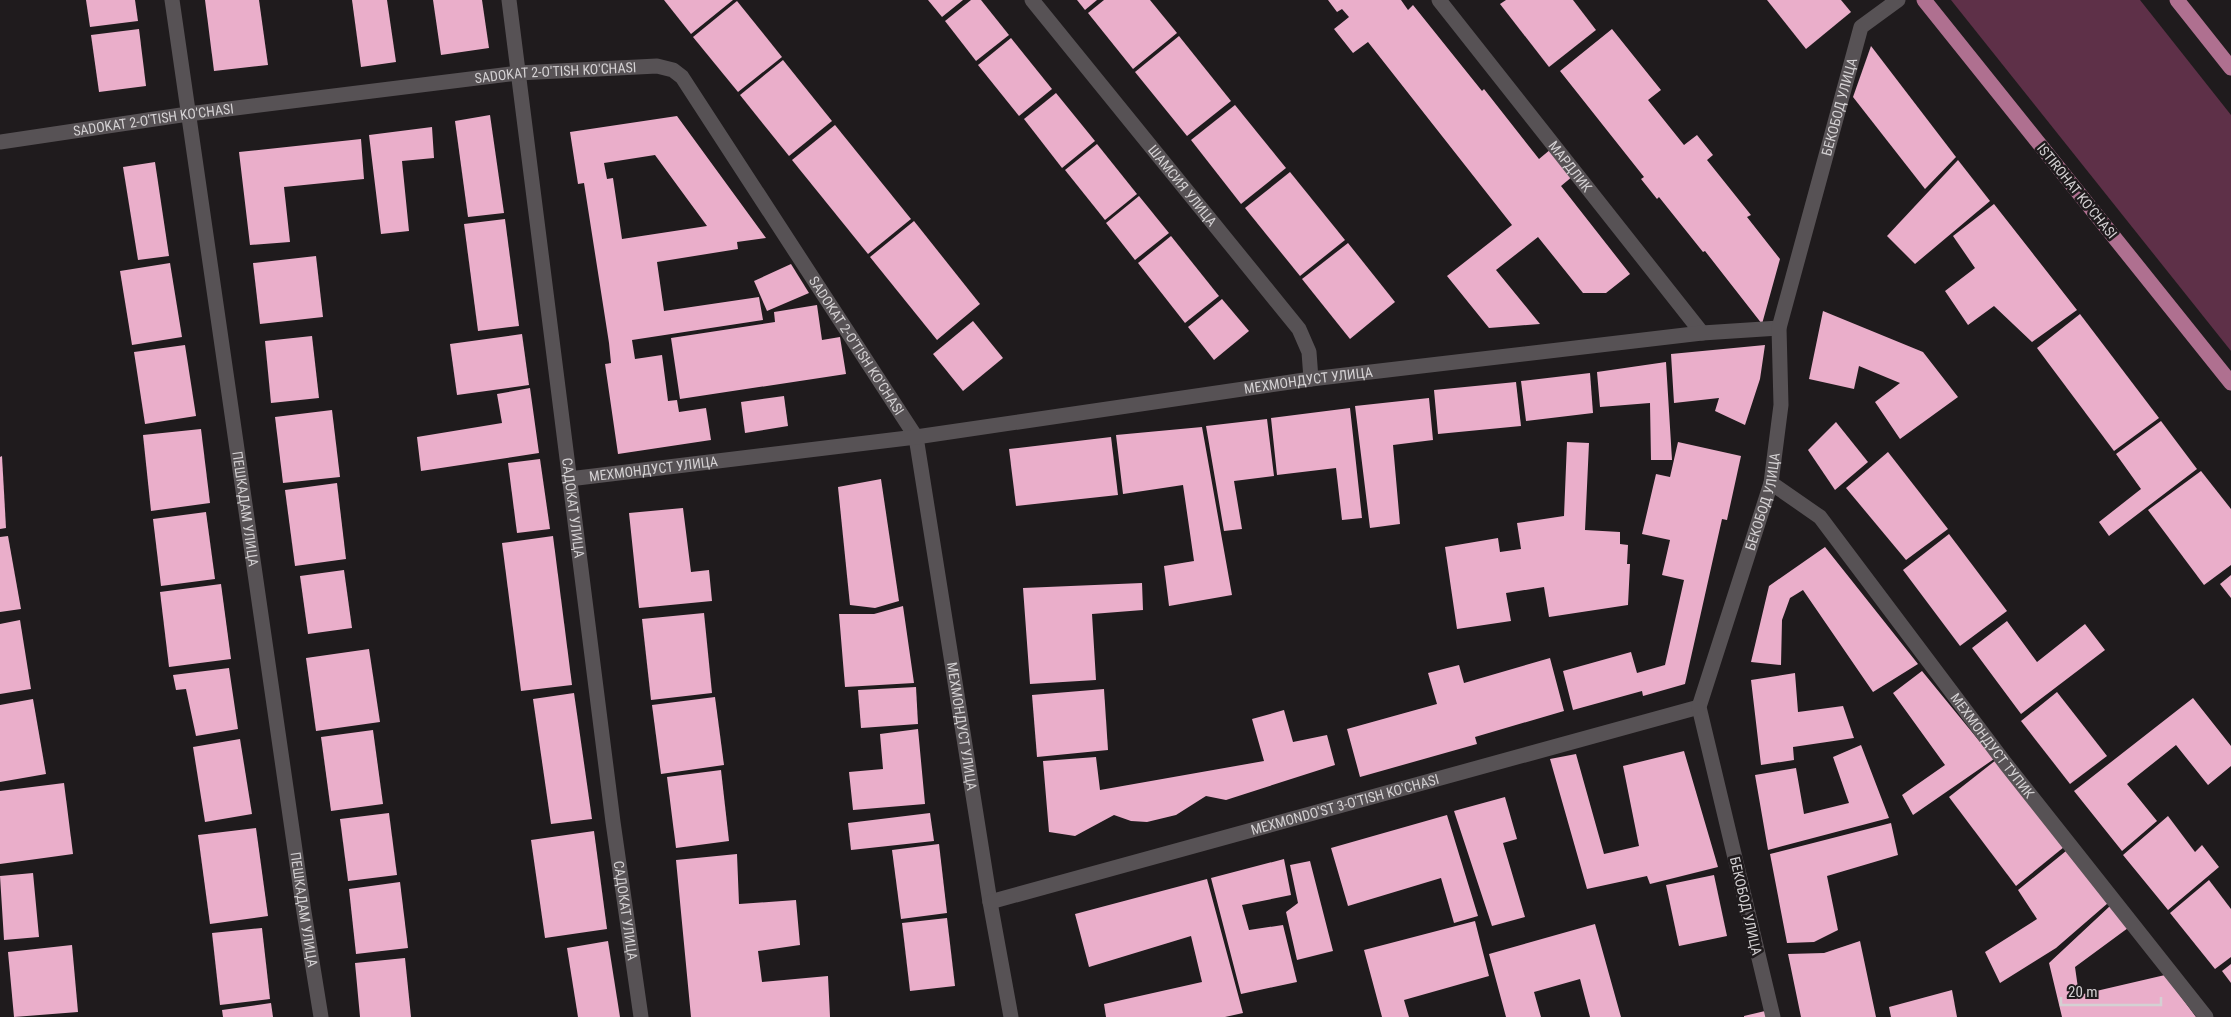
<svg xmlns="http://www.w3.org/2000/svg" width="2231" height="1017" viewBox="0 0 2231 1017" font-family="'Roboto Condensed',sans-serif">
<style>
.green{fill:#5e3048}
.building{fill:#eaaeca;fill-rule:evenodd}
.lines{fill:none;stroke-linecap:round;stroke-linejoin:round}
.minor{stroke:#575255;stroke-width:15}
.major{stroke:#af7090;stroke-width:15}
.labels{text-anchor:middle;stroke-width:5;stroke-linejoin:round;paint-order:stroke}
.street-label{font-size:14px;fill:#d4d1d3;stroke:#1f1b1d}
</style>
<rect width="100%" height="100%" fill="#1f1b1d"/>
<!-- green -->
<path class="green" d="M 1951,0 L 2140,0 L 2231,115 L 2231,351 Z"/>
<!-- building -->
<g class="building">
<path d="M 86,0 L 135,0 L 138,21 L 90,27 Z"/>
<path d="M 205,0 L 259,0 L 268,65 L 214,71 Z"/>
<path d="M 352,0 L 387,0 L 396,62 L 361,67 Z"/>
<path d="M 433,0 L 482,0 L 489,48 L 441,55 Z"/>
<path d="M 664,0 L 733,0 L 691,34 Z"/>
<path d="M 928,0 L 963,0 L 942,17 Z"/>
<path d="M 971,0 L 981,0 L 1009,35 L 976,61 L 945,21 Z"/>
<path d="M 1077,0 L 1097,0 L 1085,10 Z"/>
<path d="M 1104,0 L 1150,0 L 1177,33 L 1133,69 L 1088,13 Z"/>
<path d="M 1328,0 L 1401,0 L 1408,10 L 1413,5 L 1482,91 L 1484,89 L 1539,159 L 1551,149 L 1573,176 L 1561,186 L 1630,274 L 1606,293 L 1583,293 L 1538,237 L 1496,270 L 1540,324 L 1489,328 L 1447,276 L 1512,225 L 1368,42 L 1353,53 L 1334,29 L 1349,17 L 1342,9 L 1337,12 Z"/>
<path d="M 1506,0 L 1573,0 L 1596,30 L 1549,67 L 1500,4 Z"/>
<path d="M 1767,0 L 1841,0 L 1851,12 L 1806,49 Z"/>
<path d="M 737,1 L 782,57 L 738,92 L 693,37 Z"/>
<path d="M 139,29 L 146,86 L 99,92 L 91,35 Z"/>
<path d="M 1612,29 L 1661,90 L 1648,100 L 1684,145 L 1697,135 L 1713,155 L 1707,160 L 1751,215 L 1747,217 L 1780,259 L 1762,324 L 1705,251 L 1703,252 L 1659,197 L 1657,199 L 1641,179 L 1644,177 L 1560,71 Z"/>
<path d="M 1179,36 L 1231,101 L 1187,136 L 1135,72 Z"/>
<path d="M 1011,38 L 1052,89 L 1019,116 L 978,65 Z"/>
<path d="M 1871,46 L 1956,157 L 1925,189 L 1853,97 Z"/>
<path d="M 783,60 L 832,121 L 789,156 L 740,95 Z"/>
<path d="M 1056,93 L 1095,141 L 1062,168 L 1024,119 Z"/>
<path d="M 1235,105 L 1286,168 L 1241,204 L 1191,140 Z"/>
<path d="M 490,115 L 504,213 L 468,217 L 455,121 Z"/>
<path d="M 677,116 L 766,238 L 737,242 L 738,249 L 657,262 L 664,311 L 759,297 L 763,320 L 632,340 L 635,359 L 662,355 L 668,401 L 677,400 L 679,412 L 706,408 L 711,440 L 618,454 L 605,364 L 611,363 L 609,343 L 584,183 L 578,184 L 570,132 ZM 655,155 L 707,226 L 622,239 L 613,178 L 607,179 L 604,163 Z"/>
<path d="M 835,125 L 911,219 L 868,254 L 792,160 Z"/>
<path d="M 432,127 L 434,158 L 402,161 L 409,231 L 381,234 L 369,135 Z"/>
<path d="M 361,139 L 364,179 L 284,187 L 290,242 L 250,245 L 239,152 Z"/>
<path d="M 1097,144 L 1137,194 L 1105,220 L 1065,170 Z"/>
<path d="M 1958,160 L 1990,201 L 1915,264 L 1887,236 Z"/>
<path d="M 155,162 L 169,256 L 138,260 L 123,167 Z"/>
<path d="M 1290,172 L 1345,240 L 1300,276 L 1245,208 Z"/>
<path d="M 1139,196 L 1169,233 L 1135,260 L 1106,223 Z"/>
<path d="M 1994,204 L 2077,310 L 2032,342 L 1994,306 L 1968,325 L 1945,291 L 1975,268 L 1953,236 Z"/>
<path d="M 505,219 L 519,326 L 478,331 L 464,224 Z"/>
<path d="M 914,221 L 980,304 L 937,340 L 870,257 Z"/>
<path d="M 1171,236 L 1219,296 L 1185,323 L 1138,263 Z"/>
<path d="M 1348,243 L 1395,302 L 1350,339 L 1302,279 Z"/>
<path d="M 316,256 L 323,317 L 260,324 L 253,263 Z"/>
<path d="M 170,263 L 182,337 L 132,345 L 120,271 Z"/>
<path d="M 791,264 L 809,293 L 767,311 L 754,281 Z"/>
<path d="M 1222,299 L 1249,331 L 1214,360 L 1188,327 Z"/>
<path d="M 817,305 L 822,340 L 840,337 L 846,374 L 680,399 L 671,338 L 775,322 L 774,312 Z"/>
<path d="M 1823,311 L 1923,352 L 1958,397 L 1900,439 L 1875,402 L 1900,383 L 1859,366 L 1854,389 L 1809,379 Z"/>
<path d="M 2080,314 L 2159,418 L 2114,451 L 2037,348 Z"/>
<path d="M 973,321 L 1003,358 L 963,391 L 933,354 Z"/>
<path d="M 522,334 L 529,385 L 457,395 L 450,344 Z"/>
<path d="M 312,336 L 319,398 L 271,403 L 265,341 Z"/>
<path d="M 185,345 L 196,416 L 145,424 L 134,352 Z"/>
<path d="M 1765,345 L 1760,379 L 1745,425 L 1715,411 L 1719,398 L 1674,403 L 1671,354 Z"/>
<path d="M 1666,362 L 1672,460 L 1651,460 L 1650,403 L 1600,407 L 1597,372 Z"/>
<path d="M 1590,373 L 1593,413 L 1526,421 L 1521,381 Z"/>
<path d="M 1516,382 L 1521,426 L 1438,434 L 1434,390 Z"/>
<path d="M 530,388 L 539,453 L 421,471 L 417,437 L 502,423 L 497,394 Z"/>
<path d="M 784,396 L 788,426 L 745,433 L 741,402 Z"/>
<path d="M 1429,398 L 1433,440 L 1393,445 L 1400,524 L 1370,528 L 1355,406 Z"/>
<path d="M 1350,408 L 1362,518 L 1342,520 L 1336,468 L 1277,475 L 1271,418 Z"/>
<path d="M 332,410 L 340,477 L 283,483 L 275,417 Z"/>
<path d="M 1267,419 L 1274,476 L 1234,481 L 1242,529 L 1224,531 L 1206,426 Z"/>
<path d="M 2161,421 L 2197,469 L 2109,536 L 2099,522 L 2141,489 L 2116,454 Z"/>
<path d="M 1836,422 L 1868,462 L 1835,490 L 1808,450 Z"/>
<path d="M 1202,427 L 1232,595 L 1169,606 L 1164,566 L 1194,561 L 1183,485 L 1123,494 L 1116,435 Z"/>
<path d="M 201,429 L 210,503 L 151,511 L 143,435 Z"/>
<path d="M 1111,437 L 1118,495 L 1016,506 L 1009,449 Z"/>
<path d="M 1567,442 L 1589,443 L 1585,530 L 1620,532 L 1620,544 L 1628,545 L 1627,564 L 1630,564 L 1628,605 L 1549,617 L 1544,587 L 1506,593 L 1511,621 L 1457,629 L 1445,547 L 1498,538 L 1500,552 L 1521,549 L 1517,523 L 1564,516 Z"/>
<path d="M 1678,442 L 1741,456 L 1727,520 L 1722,519 L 1685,684 L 1643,696 L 1642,691 L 1573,710 L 1563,671 L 1631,652 L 1637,673 L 1665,665 L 1684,580 L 1662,575 L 1670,540 L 1642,534 L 1656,474 L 1670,477 Z"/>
<path d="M 1888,452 L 1948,529 L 1906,560 L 1846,488 Z"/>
<path d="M 2,456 L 6,528 L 0,529 L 0,457 Z"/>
<path d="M 540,459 L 550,529 L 517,533 L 508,463 Z"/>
<path d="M 2201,471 L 2231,509 L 2231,565 L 2204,585 L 2148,510 Z"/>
<path d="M 881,479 L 899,601 L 875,608 L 850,605 L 838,487 Z"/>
<path d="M 337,483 L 346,559 L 295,566 L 285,490 Z"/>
<path d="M 683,508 L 691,572 L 709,570 L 712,601 L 639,608 L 629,513 Z"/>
<path d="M 206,512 L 215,579 L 161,586 L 153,519 Z"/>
<path d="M 1949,534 L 2007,611 L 1960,646 L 1903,570 Z"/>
<path d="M 8,536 L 21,609 L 0,612 L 0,537 Z"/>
<path d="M 553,536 L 572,685 L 521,691 L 502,543 Z"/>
<path d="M 1825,547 L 1918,664 L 1873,692 L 1803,590 L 1790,598 L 1782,620 L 1781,665 L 1751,662 L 1769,586 Z"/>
<path d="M 344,570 L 352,628 L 308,634 L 300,576 Z"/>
<path d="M 2231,575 L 2231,598 L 2220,584 Z"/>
<path d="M 1142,583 L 1143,610 L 1092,614 L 1096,680 L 1030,684 L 1023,588 Z"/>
<path d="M 221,584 L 231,659 L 169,667 L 160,592 Z"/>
<path d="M 903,606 L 914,683 L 845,687 L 839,614 L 874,614 Z"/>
<path d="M 704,613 L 712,693 L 651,700 L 642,619 Z"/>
<path d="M 20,620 L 31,689 L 0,694 L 0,624 Z"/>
<path d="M 2007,621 L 2037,662 L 2085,624 L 2105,650 L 2021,714 L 1972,648 Z"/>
<path d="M 369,649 L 380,722 L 316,731 L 306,658 Z"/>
<path d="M 1550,658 L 1564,711 L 1475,737 L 1477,744 L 1360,777 L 1347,729 L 1437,704 L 1428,673 L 1459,665 L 1464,683 Z"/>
<path d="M 229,668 L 238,729 L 196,736 L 186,689 L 176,690 L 173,675 Z"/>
<path d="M 1922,671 L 1994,759 L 1913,815 L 1902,795 L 1945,765 L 1893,693 Z"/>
<path d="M 1795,673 L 1798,712 L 1843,706 L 1854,738 L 1793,747 L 1794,760 L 1761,765 L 1751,680 Z"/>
<path d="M 916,687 L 918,724 L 861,728 L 858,690 Z"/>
<path d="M 1104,689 L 1108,750 L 1037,757 L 1032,695 Z"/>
<path d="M 2057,692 L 2107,756 L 2070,784 L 2021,721 Z"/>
<path d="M 574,693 L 592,819 L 551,824 L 533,699 Z"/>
<path d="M 715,697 L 724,765 L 661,774 L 652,705 Z"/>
<path d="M 2193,698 L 2231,746 L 2231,766 L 2208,785 L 2176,745 L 2127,784 L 2157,821 L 2122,851 L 2074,791 Z"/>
<path d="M 33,699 L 46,774 L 0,782 L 0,705 Z"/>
<path d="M 1284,710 L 1293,742 L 1327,735 L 1335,765 L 1226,800 L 1206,796 L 1176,815 L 1147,822 L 1131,821 L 1114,815 L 1075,836 L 1049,832 L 1043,761 L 1096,757 L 1100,790 L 1264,761 L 1252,719 Z"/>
<path d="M 918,729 L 925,804 L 853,810 L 849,772 L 883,769 L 880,734 Z"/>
<path d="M 373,730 L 383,804 L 331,811 L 321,737 Z"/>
<path d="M 240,739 L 252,814 L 205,822 L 193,747 Z"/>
<path d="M 1861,745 L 1889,818 L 1768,850 L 1755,775 L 1796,768 L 1804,814 L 1849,803 L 1833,757 Z"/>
<path d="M 1684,751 L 1718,867 L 1650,884 L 1647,876 L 1587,889 L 1550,759 L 1576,754 L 1604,854 L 1639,846 L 1623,766 Z"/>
<path d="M 1996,760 L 2064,847 L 2016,886 L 1949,797 Z"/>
<path d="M 721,770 L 729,841 L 676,848 L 667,777 Z"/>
<path d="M 64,783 L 73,854 L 0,864 L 0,791 Z"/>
<path d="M 1505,797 L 1517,839 L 1503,843 L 1525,917 L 1492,926 L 1454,811 Z"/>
<path d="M 389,813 L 397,875 L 348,881 L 340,819 Z"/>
<path d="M 930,813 L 934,841 L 851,850 L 848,823 Z"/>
<path d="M 1447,815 L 1478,916 L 1454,923 L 1441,878 L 1348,906 L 1331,848 Z"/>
<path d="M 2168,816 L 2195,852 L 2202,845 L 2219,867 L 2168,910 L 2123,855 Z"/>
<path d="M 1891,823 L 1898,855 L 1827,876 L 1838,930 L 1814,942 L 1787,943 L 1770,854 Z"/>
<path d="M 256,828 L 268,916 L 210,924 L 198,835 Z"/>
<path d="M 594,831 L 607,929 L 545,938 L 531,840 Z"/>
<path d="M 939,844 L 947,913 L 901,919 L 892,850 Z"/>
<path d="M 2066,851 L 2108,903 L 2056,948 L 2000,983 L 1985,952 L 2037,919 L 2018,890 Z"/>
<path d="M 737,854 L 739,904 L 796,900 L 800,945 L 758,951 L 762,982 L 828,976 L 830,1017 L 691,1017 L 676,860 Z"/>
<path d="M 1284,859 L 1291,895 L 1242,905 L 1249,930 L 1283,925 L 1297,982 L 1241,994 L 1211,878 Z"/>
<path d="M 1310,861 L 1333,951 L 1297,960 L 1286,912 L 1298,903 L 1290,865 Z"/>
<path d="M 33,873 L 39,937 L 4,940 L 0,876 Z"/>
<path d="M 1714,875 L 1727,936 L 1679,946 L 1666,885 Z"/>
<path d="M 1207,879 L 1243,1013 L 1225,1017 L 1106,1017 L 1104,1004 L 1202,982 L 1191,936 L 1089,967 L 1075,914 Z"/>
<path d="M 2209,880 L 2231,909 L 2231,957 L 2215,969 L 2170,913 Z"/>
<path d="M 400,882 L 408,948 L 356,954 L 349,889 Z"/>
<path d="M 2110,906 L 2128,928 L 2075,967 L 2079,995 L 2165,975 L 2196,1017 L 2062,1017 L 2049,963 Z"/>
<path d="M 947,918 L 955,986 L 910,991 L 902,923 Z"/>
<path d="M 1475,921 L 1489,976 L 1404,1000 L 1409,1017 L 1382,1017 L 1364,950 Z"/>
<path d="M 1595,924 L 1621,1017 L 1590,1017 L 1580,979 L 1534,992 L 1541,1017 L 1506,1017 L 1489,954 Z"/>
<path d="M 262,928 L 270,999 L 220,1005 L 212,933 Z"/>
<path d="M 608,941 L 620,1017 L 578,1017 L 567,948 Z"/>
<path d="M 1860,941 L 1876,1017 L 1801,1017 L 1788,954 L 1824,953 Z"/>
<path d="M 72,945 L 78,1012 L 14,1017 L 8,952 Z"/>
<path d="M 405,958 L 411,1017 L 360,1017 L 355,963 Z"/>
<path d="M 2231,964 L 2231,983 L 2222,971 Z"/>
<path d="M 1952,990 L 1957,1017 L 1891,1017 L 1889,1007 Z"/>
<path d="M 271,1003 L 273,1017 L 223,1017 L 222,1010 Z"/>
<path d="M 1765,1011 L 1767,1017 L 1744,1017 L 1744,1016 Z"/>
</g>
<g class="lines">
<!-- minor -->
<g class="minor">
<path id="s1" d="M 172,0 L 304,912 L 321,1017"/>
<path id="s2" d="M 509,0 L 613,822 L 641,1017"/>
<path id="s3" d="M 1032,0 L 1299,329 L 1309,352 L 1311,379"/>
<path id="s4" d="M 1439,0 L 1702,333"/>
<path id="s5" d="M 0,142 L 188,114 L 518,73 L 657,66 L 673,70 L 682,77 L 916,437 L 990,902 L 1011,1017"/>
<path id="s6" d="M 569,479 L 916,437 L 1311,379 L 1702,333 L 1779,328"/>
<path id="s7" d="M 1771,483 L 1820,517 L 2005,763 L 2206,1017"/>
<path id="s8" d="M 990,902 L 1699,707"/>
<path id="s9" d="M 1773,1017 L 1699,707 L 1771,483 L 1781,405 L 1779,328 L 1861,27 L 1898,0"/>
</g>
<!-- major -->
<g class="major">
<path d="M 1924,0 L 2231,383"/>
<path d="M 2177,0 L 2231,68"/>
</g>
</g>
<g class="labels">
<!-- street labels -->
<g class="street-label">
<text dy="5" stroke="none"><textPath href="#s5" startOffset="560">SADOKAT 2-O'TISH KO'CHASI</textPath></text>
<text dy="5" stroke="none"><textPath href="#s9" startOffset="939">БЕКОБОД УЛИЦА</textPath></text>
<text dy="5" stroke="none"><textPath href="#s5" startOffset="155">SADOKAT 2-O'TISH KO'CHASI</textPath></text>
<text dy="5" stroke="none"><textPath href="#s4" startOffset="212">МАРДЛИК</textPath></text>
<text dy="5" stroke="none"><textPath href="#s3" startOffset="239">ШАМСИЯ УЛИЦА</textPath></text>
<text transform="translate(2077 191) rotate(51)" y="5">ISTIROHAT KO'CHASI</text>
<text dy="5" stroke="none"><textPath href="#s5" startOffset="1010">SADOKAT 2-O'TISH KO'CHASI</textPath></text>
<text dy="5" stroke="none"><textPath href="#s6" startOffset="746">МЕХМОНДУСТ УЛИЦА</textPath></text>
<text dy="5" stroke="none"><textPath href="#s6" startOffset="85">МЕХМОНДУСТ УЛИЦА</textPath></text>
<text dy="5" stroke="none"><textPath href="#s9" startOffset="534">БЕКОБОД УЛИЦА</textPath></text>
<text dy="5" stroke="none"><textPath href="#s1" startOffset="514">ПЕШКАДАМ УЛИЦА</textPath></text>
<text dy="5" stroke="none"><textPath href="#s2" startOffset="512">САДОКАТ УЛИЦА</textPath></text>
<text dy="5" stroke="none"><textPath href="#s5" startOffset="1412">МЕХМОНДУСТ УЛИЦА</textPath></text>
<text dy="5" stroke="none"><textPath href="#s7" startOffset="346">МЕХМОНДУСТ ТУПИК</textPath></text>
<text dy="5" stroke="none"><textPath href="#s8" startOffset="368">MEXMONDO'ST 3-O'TISH KO'CHASI</textPath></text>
<text transform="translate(1746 906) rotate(77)" y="5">БЕКОБОД УЛИЦА</text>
<text dy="5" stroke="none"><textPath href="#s1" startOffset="919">ПЕШКАДАМ УЛИЦА</textPath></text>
<text dy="5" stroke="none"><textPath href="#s2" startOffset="918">САДОКАТ УЛИЦА</textPath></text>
</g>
</g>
<!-- scale -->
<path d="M2061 997v8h100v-8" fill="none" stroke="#d4d1d3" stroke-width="2.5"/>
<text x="2068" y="997" font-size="15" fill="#d4d1d3" stroke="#1f1b1d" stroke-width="4" paint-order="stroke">20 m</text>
</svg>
